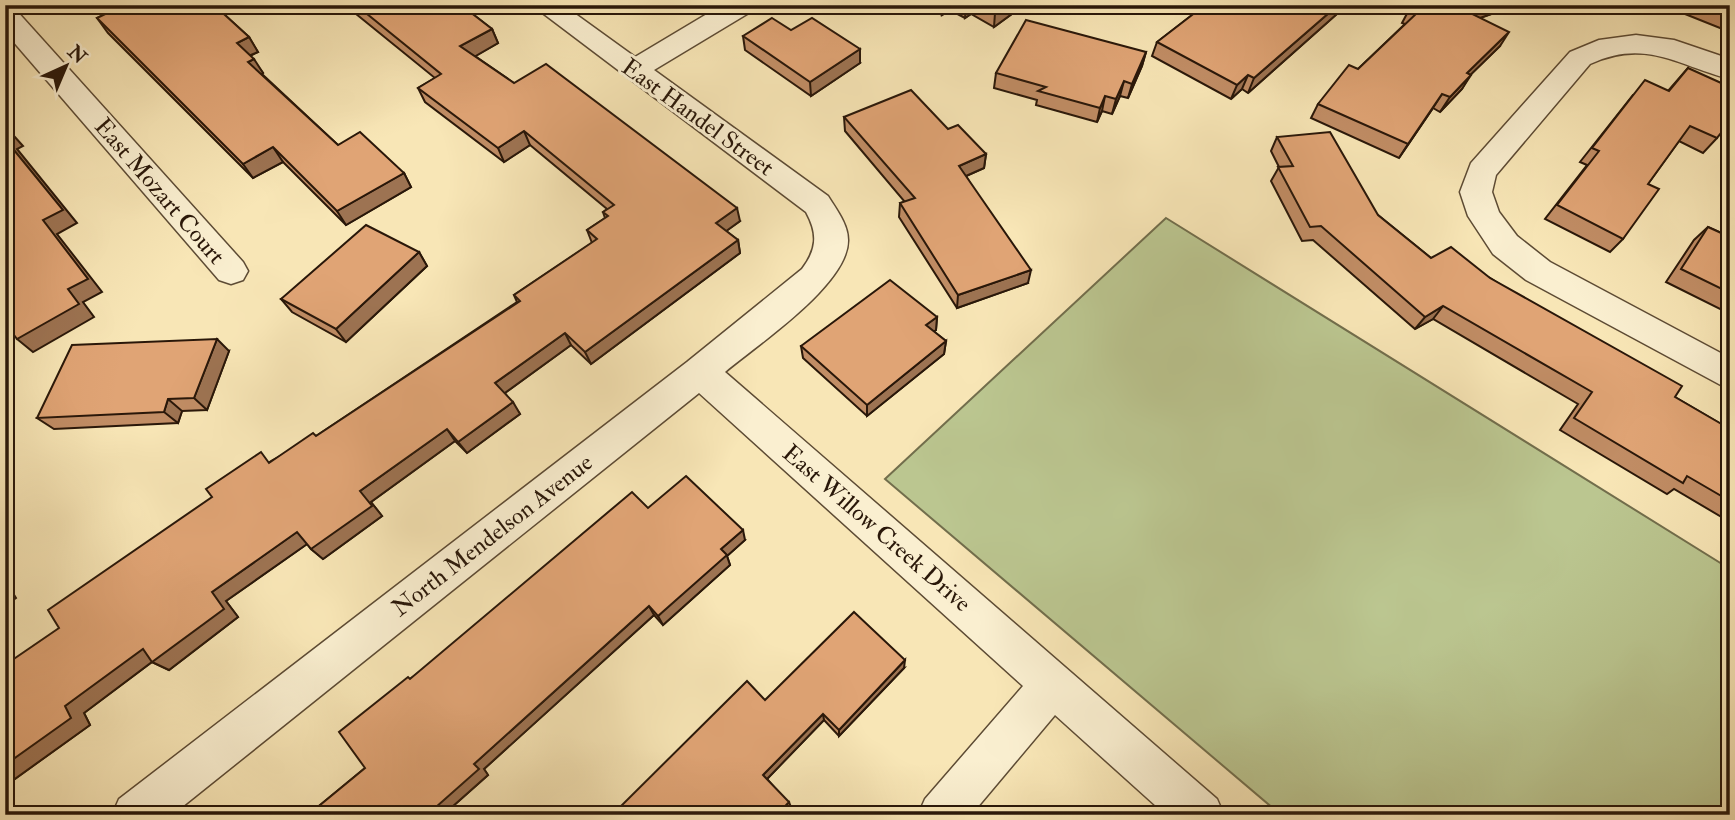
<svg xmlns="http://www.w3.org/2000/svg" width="1735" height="820" viewBox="0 0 1735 820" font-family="'IM FELL Double Pica',serif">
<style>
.green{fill:#bbc690;stroke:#726e4c;stroke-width:2}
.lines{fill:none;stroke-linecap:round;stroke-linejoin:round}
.minor-casing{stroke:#5d4b34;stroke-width:3}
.minor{fill:#faefd0;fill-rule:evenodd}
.wall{fill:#c18d65;stroke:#291709;stroke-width:2}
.shaded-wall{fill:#9d7352;stroke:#291709;stroke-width:2}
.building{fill:#e0a475;stroke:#291709;stroke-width:2}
.labels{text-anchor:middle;stroke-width:6;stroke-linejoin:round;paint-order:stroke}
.street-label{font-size:24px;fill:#291709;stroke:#faefd0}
</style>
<rect width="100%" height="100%" fill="#f8e6b6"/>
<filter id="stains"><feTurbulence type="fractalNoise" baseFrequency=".00286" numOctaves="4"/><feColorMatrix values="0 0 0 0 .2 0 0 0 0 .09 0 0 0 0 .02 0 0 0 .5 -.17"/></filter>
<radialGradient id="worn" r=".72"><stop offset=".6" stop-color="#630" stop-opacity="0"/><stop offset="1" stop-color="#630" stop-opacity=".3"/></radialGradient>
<!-- green -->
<path class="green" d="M 1166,218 L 1730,569 L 1730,815 L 1281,815 L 885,479 Z"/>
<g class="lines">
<defs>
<g id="minor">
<path d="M 532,5 L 563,5 L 635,57 L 722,5 L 755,5 L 752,11 L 654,70 L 828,196 C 836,209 848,224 848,240 C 849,284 757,345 725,372 L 1217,799 L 1224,815 L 1166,815 L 1055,715 L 971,815 L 918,815 L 925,799 L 1023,686 L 699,393 L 172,815 L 112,815 L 119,799 L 687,362 L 802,269 C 817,249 818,234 806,212 Z"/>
<path d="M 5,7 L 15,9 L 243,262 L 248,271 L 243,280 L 231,284 L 219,280 L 5,32 Z"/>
<path d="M 1636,35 L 1674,40 L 1730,59 L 1730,79 C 1677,65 1645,38 1590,64 L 1496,175 L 1492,192 L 1499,212 L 1517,236 L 1550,262 L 1730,358 L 1730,390 L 1526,280 L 1493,254 L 1468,216 L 1460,192 L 1471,163 L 1570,52 L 1599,40 Z"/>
</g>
</defs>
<!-- minor casing -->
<use href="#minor" class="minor-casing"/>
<!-- minor -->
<use href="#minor" class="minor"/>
</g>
<!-- wall -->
<g class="wall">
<path d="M 116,5 L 216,5 L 215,6 L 249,37 L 258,52 L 250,56 L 263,73 L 262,74 L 338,145 L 404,173 L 411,187 L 346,225 L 283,162 L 253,178 L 108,33 L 97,18 L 119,8 Z"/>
<path d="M 345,5 L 461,5 L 492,29 L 498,43 L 475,56 L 514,83 L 740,221 L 726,231 L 738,240 L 740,253 L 591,364 L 571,345 L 505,393 L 520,414 L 467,453 L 455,441 L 371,502 L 382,516 L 323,559 L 311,549 L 307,544 L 226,601 L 238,617 L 169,670 L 152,662 L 84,713 L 90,725 L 5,786 L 59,628 L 271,461 L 316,436 L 517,302 L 514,295 L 592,243 L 587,230 L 605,218 L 603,212 L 607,209 L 530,145 L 504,162 L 425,102 L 418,88 L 435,78 Z"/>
<path d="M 925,5 L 1024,5 L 994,27 L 971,14 L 965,18 L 950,10 L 942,15 Z"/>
<path d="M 1205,5 L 1347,5 L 1248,93 L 1242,89 L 1231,99 L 1152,56 L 1157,42 Z"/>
<path d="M 1414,5 L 1517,5 L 1480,18 L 1500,46 L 1470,75 L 1462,89 L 1440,112 L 1433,108 L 1399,158 L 1311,118 L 1318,104 L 1358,69 L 1405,24 L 1402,23 L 1410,8 Z"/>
<path d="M 1679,5 L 1730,5 L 1730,32 L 1675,10 Z"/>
<path d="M 791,30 L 860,63 L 811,96 L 745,50 L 743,36 Z"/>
<path d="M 1146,52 L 1142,66 L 1128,98 L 1120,96 L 1112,114 L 1102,111 L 1097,122 L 1036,105 L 1037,100 L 994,88 L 996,73 Z"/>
<path d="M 1688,68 L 1717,138 L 1703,153 L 1679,141 L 1648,184 L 1623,239 L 1610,252 L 1545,219 L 1587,165 L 1580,162 L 1633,95 L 1668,91 Z"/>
<path d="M 844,117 L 948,129 L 986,154 L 984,168 L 966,176 L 1028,283 L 957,308 L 899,217 L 900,203 L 905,202 L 845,131 Z"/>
<path d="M 1277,137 L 1378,215 L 1431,258 L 1490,278 L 1675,397 L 1728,428 L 1730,425 L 1730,522 L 1674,489 L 1667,494 L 1560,430 L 1578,404 L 1433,319 L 1415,329 L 1313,240 L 1302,241 L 1271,181 L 1279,167 L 1271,151 Z"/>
<path d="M 1708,227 L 1730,237 L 1730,314 L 1666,282 L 1694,240 Z"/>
<path d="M 419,252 L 427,266 L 346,342 L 292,312 L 281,299 Z"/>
<path d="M 937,317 L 936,330 L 933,331 L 946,341 L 944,354 L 867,416 L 803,358 L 801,346 Z"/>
<path d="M 229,351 L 207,410 L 182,411 L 178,423 L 54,429 L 37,418 Z"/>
<path d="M 648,508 L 745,540 L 727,556 L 730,565 L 663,625 L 654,615 L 484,769 L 488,775 L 443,815 L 308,815 L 365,768 L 410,679 Z"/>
<path d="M 904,668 L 839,736 L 824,720 L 767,779 L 791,807 L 612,815 L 765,700 Z"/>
</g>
<!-- shaded-wall -->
<g class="shaded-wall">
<path d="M 943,5 L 950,5 L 950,10 L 942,15 Z"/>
<path d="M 966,5 L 972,5 L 971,14 L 965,18 Z"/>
<path d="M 1006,5 L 1024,5 L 994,27 L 995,13 Z"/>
<path d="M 1338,5 L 1347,5 L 1248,93 L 1254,78 Z"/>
<path d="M 1483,5 L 1517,5 L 1457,26 L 1466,11 Z"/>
<path d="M 492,29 L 498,43 L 467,61 L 460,46 Z"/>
<path d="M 1509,32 L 1500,46 L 1458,87 L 1467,73 Z"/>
<path d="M 249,37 L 258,52 L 246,57 L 237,43 Z"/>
<path d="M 860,49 L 860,63 L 811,96 L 810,82 Z"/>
<path d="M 1146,52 L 1142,66 L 1128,98 L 1132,84 Z"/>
<path d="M 254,59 L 263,73 L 258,76 L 248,62 Z"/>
<path d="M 1248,75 L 1242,89 L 1231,99 L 1237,85 Z"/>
<path d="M 1471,75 L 1462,89 L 1440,112 L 1450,97 Z"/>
<path d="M 1124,81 L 1120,96 L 1112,114 L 1116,99 Z"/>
<path d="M 1442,94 L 1433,108 L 1399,158 L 1408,144 Z"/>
<path d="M 1105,96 L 1102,111 L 1097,122 L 1100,108 Z"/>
<path d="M 5,126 L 23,146 L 17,149 L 77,223 L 57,234 L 102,292 L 83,302 L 94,317 L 33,352 L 17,339 L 68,289 L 43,220 L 5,139 Z"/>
<path d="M 524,131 L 530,145 L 504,162 L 498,148 Z"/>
<path d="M 273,147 L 283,162 L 253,178 L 243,164 Z"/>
<path d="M 986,154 L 984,168 L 957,180 L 959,166 Z"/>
<path d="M 404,173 L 411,187 L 346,225 L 337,211 Z"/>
<path d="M 737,208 L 740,221 L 718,237 L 716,223 Z"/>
<path d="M 738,240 L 740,253 L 591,364 L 585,352 Z"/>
<path d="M 419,252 L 427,266 L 346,342 L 336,329 Z"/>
<path d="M 1031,270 L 1028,283 L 957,308 L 958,295 Z"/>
<path d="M 1443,306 L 1433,319 L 1415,329 L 1425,317 Z"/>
<path d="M 937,317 L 936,330 L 925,338 L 926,325 Z"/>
<path d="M 565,333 L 571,345 L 502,395 L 495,383 Z"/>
<path d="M 217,339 L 229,351 L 207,410 L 194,398 Z"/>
<path d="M 946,341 L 944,354 L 867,416 L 867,405 Z"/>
<path d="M 168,399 L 182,411 L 178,423 L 164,412 Z"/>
<path d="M 513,402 L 520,414 L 467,453 L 458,442 Z"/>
<path d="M 447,429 L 455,441 L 371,502 L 382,516 L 323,559 L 311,549 L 360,491 Z"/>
<path d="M 743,530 L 745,540 L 727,556 L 730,565 L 663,625 L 658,616 L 721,549 Z"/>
<path d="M 297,532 L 310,542 L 226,601 L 238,617 L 169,670 L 152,662 L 84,713 L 90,725 L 5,786 L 5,765 L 65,706 L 212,592 Z"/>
<path d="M 5,580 L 16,598 L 5,606 Z"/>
<path d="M 649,606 L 654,615 L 484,769 L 488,775 L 443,815 L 427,815 L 474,764 Z"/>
<path d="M 905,660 L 904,668 L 839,736 L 839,730 Z"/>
<path d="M 823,714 L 824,720 L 766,780 L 763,775 Z"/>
<path d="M 789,802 L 791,807 L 784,815 L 777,815 Z"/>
</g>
<!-- building -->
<g class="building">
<path d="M 121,5 L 214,5 L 249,37 L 237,43 L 254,59 L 248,62 L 338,145 L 360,132 L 404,173 L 337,211 L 273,147 L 243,164 L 97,18 L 122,6 Z"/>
<path d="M 356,5 L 461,5 L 492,29 L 460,46 L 514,83 L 546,64 L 737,208 L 716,223 L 738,240 L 585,352 L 565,333 L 495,383 L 513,402 L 458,442 L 447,429 L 360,491 L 372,506 L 311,549 L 297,532 L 212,592 L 224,609 L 152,662 L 143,649 L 65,706 L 71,718 L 5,765 L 5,665 L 59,628 L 48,610 L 212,497 L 206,489 L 261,452 L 269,463 L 313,433 L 316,436 L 520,301 L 514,295 L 597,239 L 587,230 L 608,216 L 603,212 L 614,205 L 524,131 L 498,148 L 418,88 L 441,74 Z"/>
<path d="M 982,5 L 1006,5 L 995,13 Z"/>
<path d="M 1205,5 L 1338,5 L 1254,78 L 1248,75 L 1237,85 L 1157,42 Z"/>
<path d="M 1414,5 L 1483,5 L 1466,11 L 1509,32 L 1467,73 L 1471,75 L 1450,97 L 1442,94 L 1408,144 L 1318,104 L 1349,65 L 1358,69 L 1418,12 L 1410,8 Z"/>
<path d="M 1712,5 L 1730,5 L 1730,12 Z"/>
<path d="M 772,18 L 791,30 L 812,18 L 860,49 L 810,82 L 743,36 Z"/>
<path d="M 1026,20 L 1146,52 L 1132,84 L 1124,81 L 1116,99 L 1105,96 L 1100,108 L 1038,91 L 1046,87 L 996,73 Z"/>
<path d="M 1688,68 L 1730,87 L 1730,122 L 1717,138 L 1690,126 L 1648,184 L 1659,189 L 1623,239 L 1557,205 L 1599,151 L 1592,148 L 1645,80 L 1669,91 Z"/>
<path d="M 911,90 L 948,129 L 958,125 L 986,154 L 959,166 L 1031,270 L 958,295 L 900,203 L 915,198 L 844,117 Z"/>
<path d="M 1330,132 L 1378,215 L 1431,258 L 1451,247 L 1490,278 L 1682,386 L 1675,397 L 1730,429 L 1730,501 L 1687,476 L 1683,483 L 1574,418 L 1592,392 L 1443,306 L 1425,317 L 1321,226 L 1310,227 L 1278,167 L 1293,166 L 1277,137 Z"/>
<path d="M 5,139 L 63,210 L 43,220 L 88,279 L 68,289 L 79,304 L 17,339 L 5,323 Z"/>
<path d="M 366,225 L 419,252 L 336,329 L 281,299 Z"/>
<path d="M 1708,227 L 1730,237 L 1730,293 L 1681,269 Z"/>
<path d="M 890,280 L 937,317 L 926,325 L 946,341 L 867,405 L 801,346 Z"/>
<path d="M 217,339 L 194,398 L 168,399 L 164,412 L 37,418 L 72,345 Z"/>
<path d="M 686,476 L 743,530 L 721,549 L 727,555 L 658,616 L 649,606 L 474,764 L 479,769 L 427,815 L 308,815 L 365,768 L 339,732 L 408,677 L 410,679 L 632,492 L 648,508 Z"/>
<path d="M 854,612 L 905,660 L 839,730 L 823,714 L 763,775 L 789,802 L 777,815 L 612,815 L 747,681 L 765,700 Z"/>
</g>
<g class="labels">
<!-- street labels -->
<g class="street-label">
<text transform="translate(698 117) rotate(36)" y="8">East Handel Street</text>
<text transform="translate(160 191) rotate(49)" y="8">East Mozart Court</text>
<text transform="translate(877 528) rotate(41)" y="8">East Willow Creek Drive</text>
<text transform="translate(492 535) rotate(-38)" y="8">North Mendelson Avenue</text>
</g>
</g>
<!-- margin -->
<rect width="1735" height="820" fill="none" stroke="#f8e6b6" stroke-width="28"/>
<rect x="7" y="7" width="1721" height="806" fill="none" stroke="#291709" stroke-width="3.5"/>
<rect x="14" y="14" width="1707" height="792" fill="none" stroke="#291709" stroke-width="2"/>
<!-- north arrow -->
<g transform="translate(66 66) rotate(44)" stroke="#faefd0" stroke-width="5" paint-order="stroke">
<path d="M0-5L12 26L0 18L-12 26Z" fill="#291709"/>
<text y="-10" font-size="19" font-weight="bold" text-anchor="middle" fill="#291709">N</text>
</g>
<rect width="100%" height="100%" filter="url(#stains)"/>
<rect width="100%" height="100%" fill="url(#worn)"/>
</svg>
